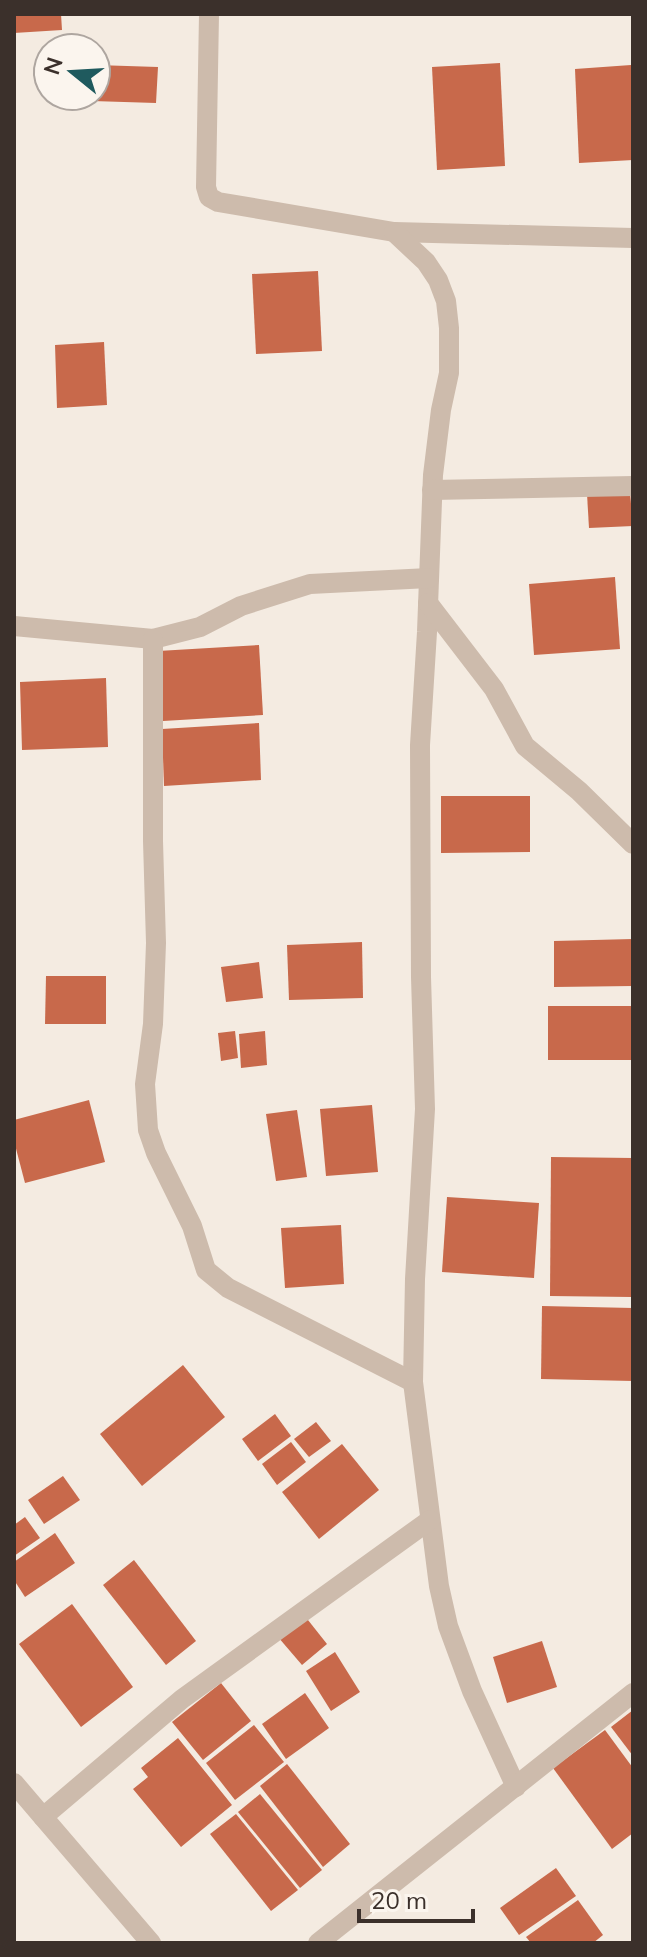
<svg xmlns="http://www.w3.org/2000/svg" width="647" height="1957" viewBox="0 0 647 1957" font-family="Mulish,sans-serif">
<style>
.building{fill:#c8694b}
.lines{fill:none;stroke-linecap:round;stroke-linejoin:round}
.minor{stroke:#cdbbac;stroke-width:20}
</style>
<rect width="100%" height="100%" fill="#f4ebe1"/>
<!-- building -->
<g class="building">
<path d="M 14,14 L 61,14 L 62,30 L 14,33 Z"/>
<path d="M 500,63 L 505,166 L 437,170 L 432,67 Z"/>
<path d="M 96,65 L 158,67 L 156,103 L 60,100 L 60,96 L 96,96 Z"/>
<path d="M 631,65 L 633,160 L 579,163 L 575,69 Z"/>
<path d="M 318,271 L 322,351 L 256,354 L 252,274 Z"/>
<path d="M 104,342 L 107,405 L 57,408 L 55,345 Z"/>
<path d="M 630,492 L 633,526 L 589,528 L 587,494 Z"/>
<path d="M 615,577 L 620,649 L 534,655 L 529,584 Z"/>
<path d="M 259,645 L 263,715 L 163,721 L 158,651 Z"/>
<path d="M 106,678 L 108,747 L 22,750 L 20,682 Z"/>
<path d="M 259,723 L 261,780 L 164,786 L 162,729 Z"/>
<path d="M 441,796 L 530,796 L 530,852 L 441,853 Z"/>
<path d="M 633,939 L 633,986 L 554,987 L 554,941 Z"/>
<path d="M 362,942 L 363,998 L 289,1000 L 287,945 Z"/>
<path d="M 259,962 L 263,998 L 226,1002 L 221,967 Z"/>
<path d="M 46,976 L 106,976 L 106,1024 L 45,1024 Z"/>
<rect x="548" y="1006" width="85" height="54"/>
<path d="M 235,1031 L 238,1058 L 221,1061 L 218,1033 Z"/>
<path d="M 265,1031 L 267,1065 L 241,1068 L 239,1034 Z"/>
<path d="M 89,1100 L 105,1162 L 25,1183 L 14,1141 L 14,1120 Z"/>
<path d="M 372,1105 L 378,1172 L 326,1176 L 320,1109 Z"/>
<path d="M 297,1110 L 307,1177 L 276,1181 L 266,1114 Z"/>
<path d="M 551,1157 L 633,1158 L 631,1297 L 550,1296 Z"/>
<path d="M 447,1197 L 539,1203 L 534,1278 L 442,1272 Z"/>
<path d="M 341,1225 L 344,1284 L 285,1288 L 281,1228 Z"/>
<path d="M 542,1306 L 633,1308 L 633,1381 L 541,1379 Z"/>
<path d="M 183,1365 L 225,1417 L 142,1486 L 100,1434 Z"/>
<path d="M 275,1414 L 291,1436 L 258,1461 L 242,1439 Z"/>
<path d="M 316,1422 L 331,1441 L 309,1457 L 294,1439 Z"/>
<path d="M 291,1442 L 306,1462 L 277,1485 L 262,1464 Z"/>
<path d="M 342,1444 L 379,1490 L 319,1539 L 282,1492 Z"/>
<path d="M 63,1476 L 80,1500 L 44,1524 L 28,1500 Z"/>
<path d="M 25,1517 L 40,1538 L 14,1556 L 14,1525 Z"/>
<path d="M 55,1533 L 75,1563 L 25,1597 L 14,1580 L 14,1562 Z"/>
<path d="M 134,1560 L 196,1641 L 166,1665 L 103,1585 Z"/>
<path d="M 72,1604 L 133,1687 L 81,1727 L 19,1644 Z"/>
<path d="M 304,1615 L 327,1644 L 302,1665 L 278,1637 Z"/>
<path d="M 542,1641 L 557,1687 L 507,1703 L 493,1657 Z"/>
<path d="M 335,1652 L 360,1692 L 331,1711 L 306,1671 Z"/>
<path d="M 221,1683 L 251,1721 L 203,1760 L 172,1722 Z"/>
<path d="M 305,1693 L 329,1728 L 286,1759 L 262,1724 Z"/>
<path d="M 633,1710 L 633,1756 L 611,1727 Z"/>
<path d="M 254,1725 L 284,1762 L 235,1800 L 206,1763 Z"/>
<path d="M 605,1730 L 633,1768 L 633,1833 L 612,1849 L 553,1768 Z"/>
<path d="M 178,1738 L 232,1805 L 181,1847 L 133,1789 L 148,1777 L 141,1768 Z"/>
<path d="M 287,1764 L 350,1844 L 323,1867 L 260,1786 Z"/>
<path d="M 260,1794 L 322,1870 L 300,1888 L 238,1812 Z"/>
<path d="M 236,1814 L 298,1890 L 271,1911 L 210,1834 Z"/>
<path d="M 556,1868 L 576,1896 L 519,1935 L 500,1908 Z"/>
<path d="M 578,1900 L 603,1935 L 593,1943 L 531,1943 L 526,1937 Z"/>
</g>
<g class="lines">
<!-- minor -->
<g class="minor">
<path d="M 209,14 L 206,187 L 209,197 L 218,202 L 394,232 L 633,238"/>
<path d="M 394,232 L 426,262 L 438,280 L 446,301 L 449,328 L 449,373 L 441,410 L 433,475 L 427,632 L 420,745 L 421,977 L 425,1109 L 415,1279 L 413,1382 L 439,1586 L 448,1626 L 472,1691 L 516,1787"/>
<path d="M 432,490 L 633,486"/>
<path d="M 428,603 L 494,689 L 525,746 L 579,791 L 633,844"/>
<path d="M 14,626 L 153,639 L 200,627 L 241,606 L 310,584 L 429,578"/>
<path d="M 153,639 L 153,841 L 156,943 L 153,1024 L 145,1084 L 148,1130 L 156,1153 L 192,1226 L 206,1270 L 228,1288 L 413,1382"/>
<path d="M 14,1783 L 43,1817 L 182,1699 L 430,1520"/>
<path d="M 43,1817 L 151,1943"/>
<path d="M 318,1943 L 633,1693"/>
</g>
</g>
<!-- border -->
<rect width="647" height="1957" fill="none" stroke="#3b302b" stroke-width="32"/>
<!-- north arrow -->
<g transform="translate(72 72) rotate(288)"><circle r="38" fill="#fbf5ee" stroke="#aea6a0" stroke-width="2"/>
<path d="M0-6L14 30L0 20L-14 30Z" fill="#1f5a5e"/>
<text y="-12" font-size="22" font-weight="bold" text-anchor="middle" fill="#3b302b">N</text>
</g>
<!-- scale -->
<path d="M359 1909v12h114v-12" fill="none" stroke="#3b302b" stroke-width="4"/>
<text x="371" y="1909" font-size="24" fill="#3b302b" stroke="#fbf5ee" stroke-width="6" paint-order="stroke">20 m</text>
</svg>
